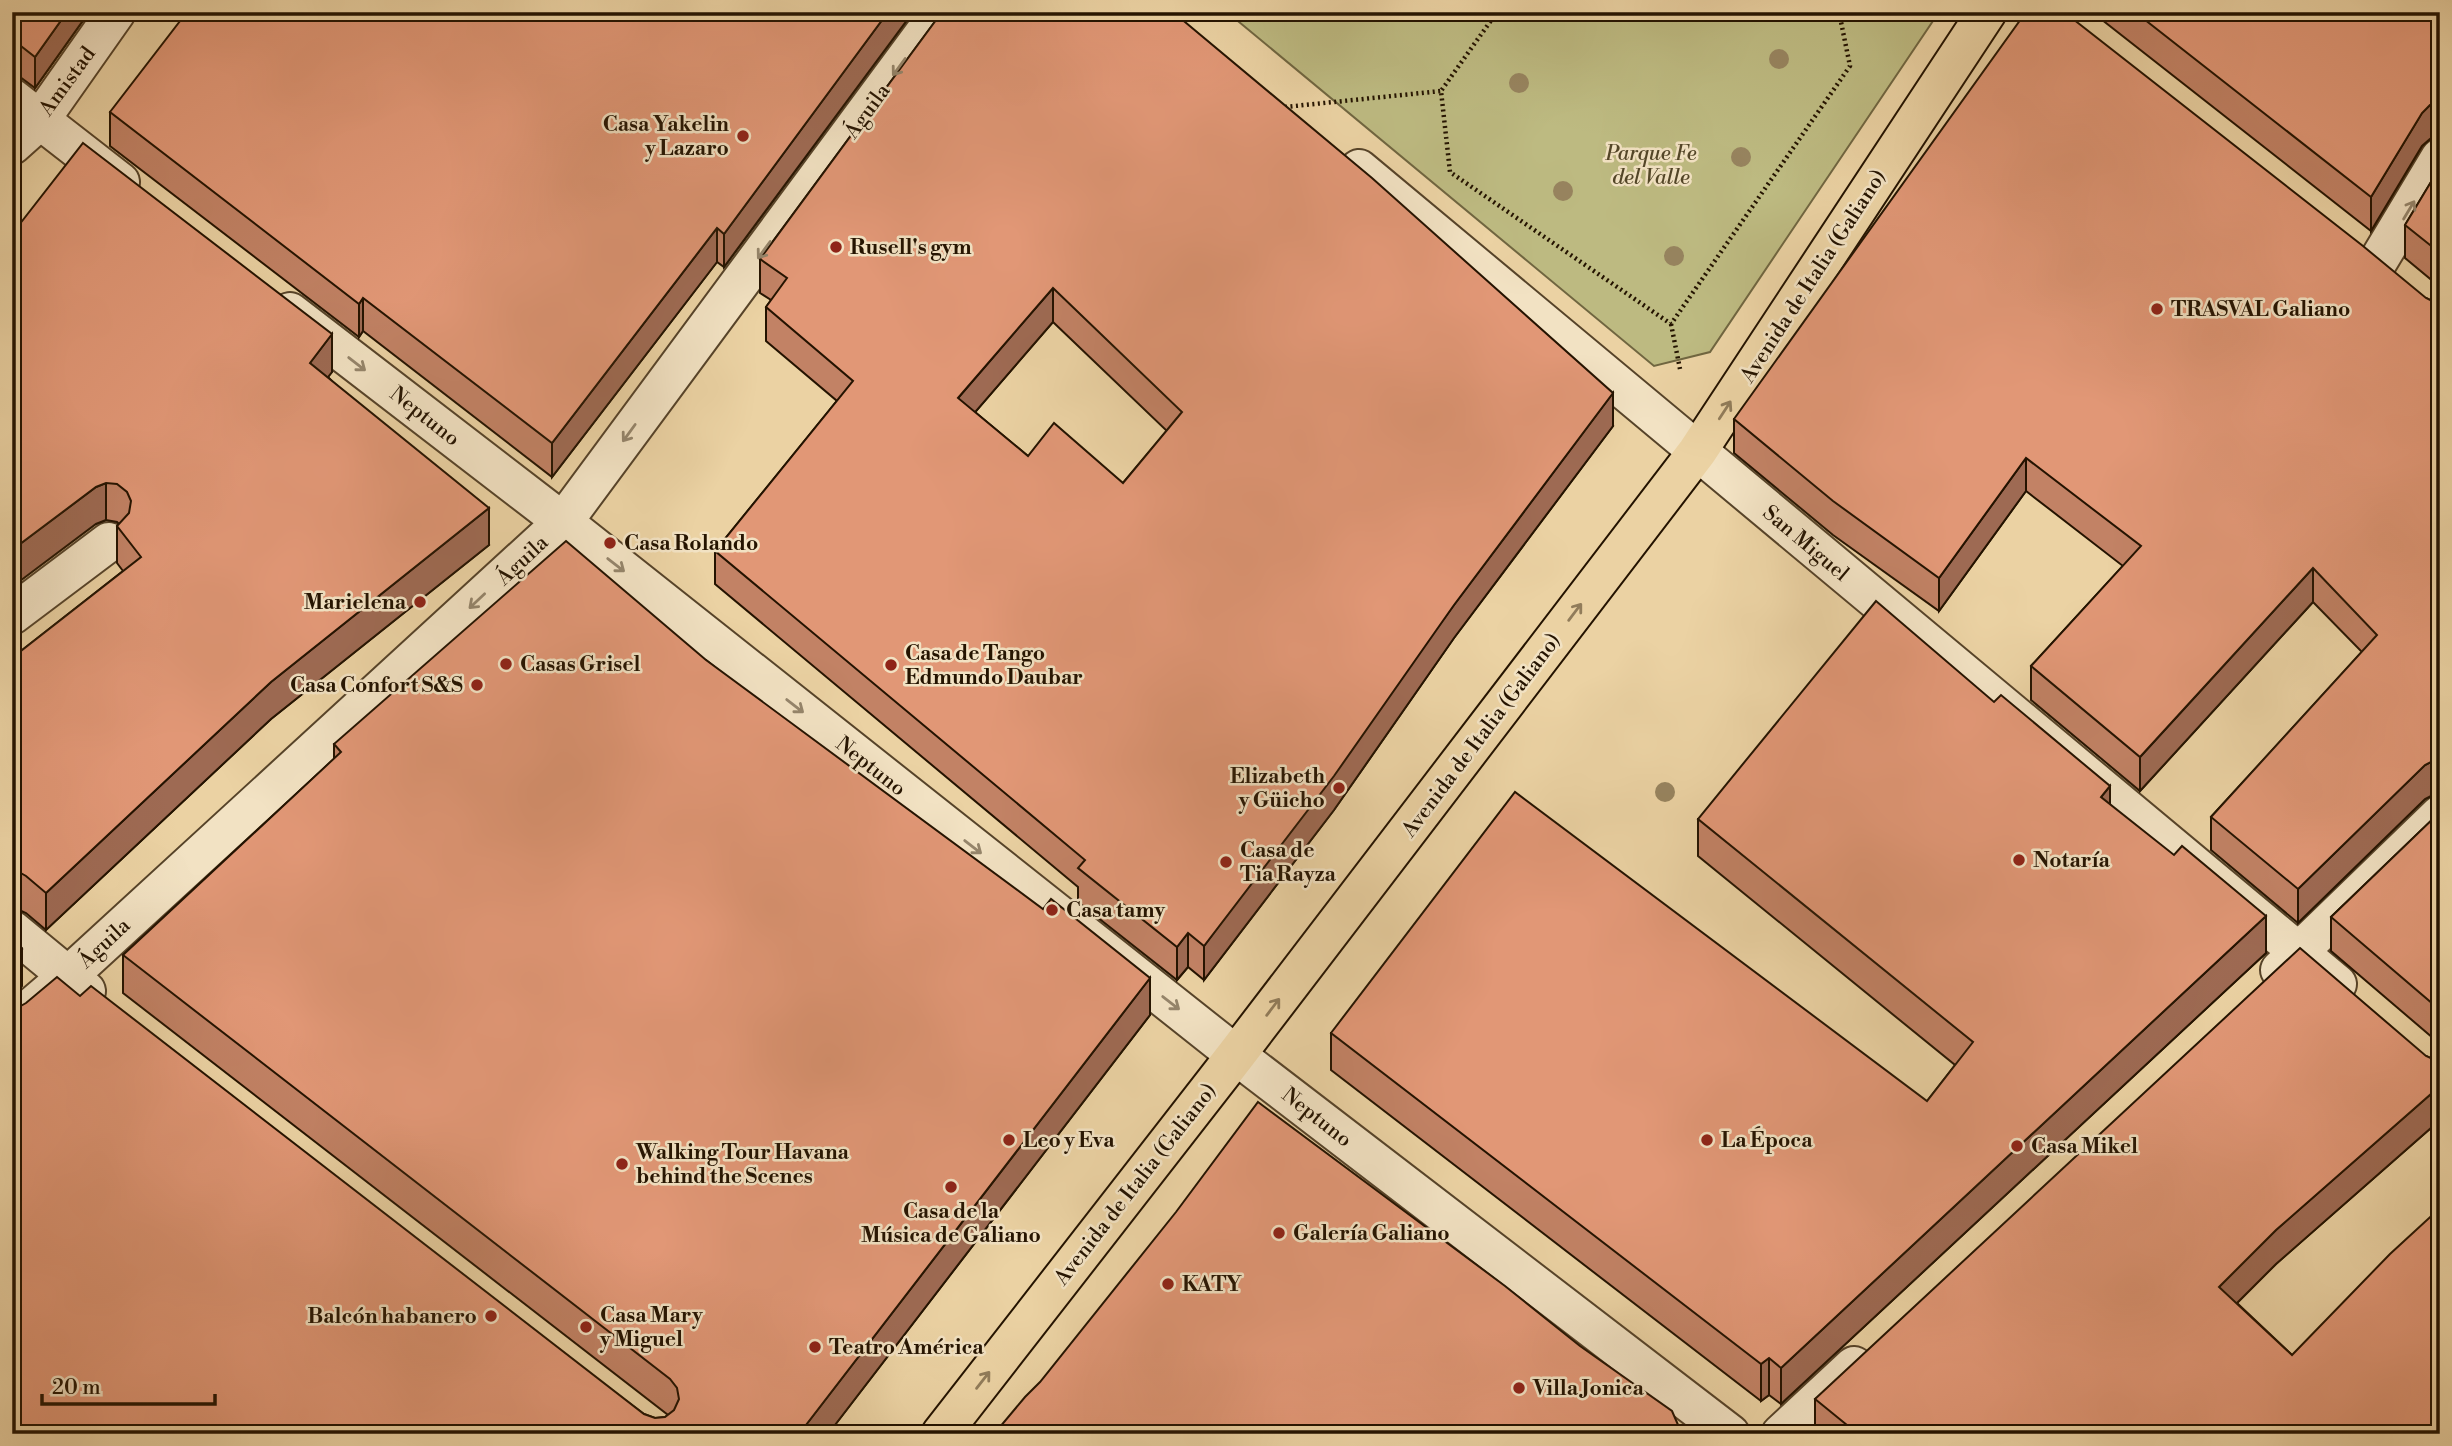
<svg xmlns="http://www.w3.org/2000/svg" width="2452" height="1446" viewBox="0 0 2452 1446" font-family="'Libre Bodoni',serif">
<style>
.green{fill:#bdba81;stroke:#706640;stroke-width:2}
.lines{fill:none;stroke-linecap:round;stroke-linejoin:round}
.minor-casing{stroke:#564329;stroke-width:42}
.major-casing{stroke:#241300;stroke-width:42}
.path{stroke:#241300;stroke-width:4.5;stroke-dasharray:2 3.5;stroke-linecap:butt}
.minor{stroke:#f2e2c3;stroke-width:38}
.major{stroke:#ebd2a3;stroke-width:38}
.tree{fill:#97845f}
.wall{fill:#c28265;stroke:#241300;stroke-width:2;fill-rule:evenodd}
.shaded-wall{fill:#9e6a53;stroke:#241300;stroke-width:2}
.building{fill:#e19776;stroke:#241300;stroke-width:2;fill-rule:evenodd}
.oneway{stroke:#95856b}
.oneway2{stroke:#917c5a}
.poi-dot{fill:#8f2418;stroke:#f2e2c3;stroke-width:2.5}
.labels{text-anchor:middle;stroke-width:5;stroke-linejoin:round;paint-order:stroke}
.street-label{font-size:21px;fill:#241300;stroke:#f2e2c3}
.poi-label{font-size:21px;font-weight:bold;fill:#241300;stroke:#f2e2c3;text-anchor:start}
.park-label{font-size:21px;font-style:italic;fill:#524527;stroke:#f2e2c3}
</style>
<rect width="100%" height="100%" fill="#ebd2a3"/>
<filter id="stains"><feTurbulence type="fractalNoise" baseFrequency=".00286" numOctaves="4"/><feColorMatrix values="0 0 0 0 .2 0 0 0 0 .09 0 0 0 0 .02 0 0 0 .5 -.17"/></filter>
<radialGradient id="worn" r=".72"><stop offset=".6" stop-color="#630" stop-opacity="0"/><stop offset="1" stop-color="#630" stop-opacity=".3"/></radialGradient>
<!-- green -->
<path class="green" d="M 1227,12 L 1939,12 L 1710,352 L 1654,366 Z"/>
<g class="lines">
<defs>
<g id="minor">
<path d="M 12,98 L 120,182"/>
<path d="M 12,145 L 40,120 L 116,12"/>
<path d="M 1359,169 L 2337,984"/>
<path d="M 2377,263 L 2440,158"/>
<path d="M 290,312 L 563,522 L 1236,1055 L 1730,1434"/>
<path d="M 12,615 L 109,542"/>
<path d="M 12,930 L 86,991"/>
<path d="M 2280,970 L 2440,815"/>
<path d="M 12,1024 L 67,977 L 563,522 L 940,12"/>
<path d="M 1781,1434 L 1854,1366"/>
</g>
<path id="major" d="M 941,1434 L 1236,1055 L 1697,452 L 1987,12"/>
</defs>
<!-- minor casing -->
<use href="#minor" class="minor-casing"/>
<!-- major casing -->
<use href="#major" class="major-casing"/>
<!-- path -->
<g class="path">
<path d="M 1497,12 L 1441,91 L 1450,172 L 1671,324 L 1850,66 L 1839,12"/>
<path d="M 1285,107 L 1441,91"/>
<path d="M 1671,324 L 1680,369"/>
</g>
<!-- minor -->
<use href="#minor" class="minor"/>
<!-- major -->
<use href="#major" class="major"/>
</g>
<!-- trees -->
<g class="tree">
<circle cx="1779" cy="59" r="10"/>
<circle cx="1519" cy="83" r="10"/>
<circle cx="1741" cy="157" r="10"/>
<circle cx="1563" cy="191" r="10"/>
<circle cx="1674" cy="256" r="10"/>
<circle cx="1665" cy="792" r="10"/>
</g>
<!-- wall -->
<g class="wall">
<path d="M 12,12 L 89,12 L 35,88 L 12,71 Z"/>
<path d="M 913,12 L 724,267 L 717,262 L 552,477 L 363,331 L 359,337 L 110,146 L 110,112 Z"/>
<path d="M 942,12 L 1613,426 L 1454,638 L 1334,810 L 1204,980 L 1188,967 L 1177,980 L 1078,902 L 1078,887 L 715,584 L 715,551 L 837,401 L 766,341 L 766,307 L 771,300 L 760,293 L 760,259 ZM 1053,322 L 1167,431 L 1123,483 L 1028,456 L 975,412 Z"/>
<path d="M 2092,12 L 2440,12 L 2440,136 L 2430,139 L 2422,146 L 2371,231 Z"/>
<path d="M 2440,167 L 2440,287 L 2405,258 L 2405,225 Z"/>
<path d="M 12,234 L 332,372 L 328,377 L 489,545 L 271,719 L 46,930 L 26,913 L 17,909 L 12,909 L 12,658 L 123,571 L 117,563 L 117,526 L 119,524 L 117,522 L 106,520 L 96,524 Z"/>
<path d="M 2426,298 L 2436,303 L 2440,303 L 2440,794 L 2435,794 L 2425,799 L 2298,923 L 2211,850 L 2211,817 L 2362,652 L 2313,602 L 2140,791 L 2031,700 L 2031,666 L 2123,566 L 2026,491 L 1939,611 L 1833,535 L 1734,453 L 1734,419 Z"/>
<path d="M 706,660 L 1150,1015 L 828,1434 L 12,1434 L 17,1008 L 80,996 L 644,1414 L 655,1418 L 665,1417 L 668,1415 L 123,993 L 123,955 L 334,759 L 334,744 Z"/>
<path d="M 2110,805 L 2266,953 L 1781,1404 L 1769,1395 L 1761,1401 L 1331,1070 L 1331,1033 L 1927,1101 L 1955,1065 L 1698,856 L 1698,819 Z"/>
<path d="M 2440,812 L 2440,1044 L 2331,951 L 2331,917 Z"/>
<path d="M 2426,1056 L 2437,1061 L 2440,1061 L 2440,1120 L 2276,1264 L 2237,1303 L 2292,1355 L 2440,1434 L 1817,1434 L 1815,1432 L 1815,1399 Z"/>
</g>
<!-- shaded-wall -->
<g class="shaded-wall">
<path d="M 67,12 L 89,12 L 35,88 L 35,57 Z"/>
<path d="M 888,12 L 913,12 L 724,267 L 724,234 Z"/>
<path d="M 2440,103 L 2440,136 L 2430,139 L 2422,146 L 2371,231 L 2371,197 L 2422,113 L 2430,105 Z"/>
<path d="M 717,228 L 717,262 L 552,477 L 552,443 Z"/>
<path d="M 1053,288 L 1053,322 L 958,432 L 958,398 Z"/>
<path d="M 363,298 L 363,331 L 359,337 L 359,304 Z"/>
<path d="M 332,334 L 332,372 L 310,400 L 310,363 Z"/>
<path d="M 1613,393 L 1613,426 L 1454,638 L 1334,810 L 1204,980 L 1204,946 L 1454,605 Z"/>
<path d="M 2026,458 L 2026,491 L 1939,611 L 1939,578 Z"/>
<path d="M 106,483 L 106,520 L 96,524 L 12,587 L 12,550 L 96,487 Z"/>
<path d="M 489,508 L 489,545 L 271,719 L 46,930 L 46,893 L 271,682 Z"/>
<path d="M 2313,568 L 2313,602 L 2140,791 L 2140,757 Z"/>
<path d="M 2435,760 L 2435,794 L 2425,799 L 2298,923 L 2298,889 L 2425,765 Z"/>
<path d="M 2110,786 L 2110,823 L 2101,797 Z"/>
<path d="M 2266,916 L 2266,953 L 1781,1404 L 1781,1368 Z"/>
<path d="M 14,923 L 14,956 L 22,949 L 22,986 L 12,995 L 12,924 Z"/>
<path d="M 1188,933 L 1188,967 L 1177,980 L 1177,947 Z"/>
<path d="M 1150,978 L 1150,1015 L 828,1434 L 799,1434 Z"/>
<path d="M 2440,1086 L 2440,1120 L 2276,1264 L 2219,1321 L 2219,1287 L 2276,1230 Z"/>
<path d="M 1769,1358 L 1769,1395 L 1761,1401 L 1761,1364 Z"/>
</g>
<!-- building -->
<g class="building">
<path d="M 12,12 L 67,12 L 35,57 L 12,39 Z"/>
<path d="M 187,12 L 888,12 L 724,234 L 717,228 L 552,443 L 363,298 L 359,304 L 110,112 Z"/>
<path d="M 942,12 L 1173,12 L 1372,178 L 1613,393 L 1454,605 L 1334,776 L 1204,946 L 1188,933 L 1177,947 L 1078,868 L 1085,860 L 715,551 L 853,381 L 766,307 L 787,278 L 760,259 ZM 1053,288 L 1182,412 L 1123,483 L 1054,423 L 1028,456 L 958,398 Z"/>
<path d="M 2026,12 L 2064,12 L 2363,246 L 2426,298 L 2436,303 L 2440,303 L 2440,760 L 2435,760 L 2425,765 L 2298,889 L 2211,817 L 2377,635 L 2313,568 L 2140,757 L 2031,666 L 2141,546 L 2026,458 L 1939,578 L 1833,501 L 1734,419 Z"/>
<path d="M 2135,12 L 2440,12 L 2440,103 L 2430,105 L 2422,113 L 2371,197 Z"/>
<path d="M 83,143 L 332,334 L 310,363 L 489,508 L 271,682 L 46,893 L 26,876 L 17,871 L 12,872 L 12,658 L 141,557 L 117,526 L 129,513 L 131,501 L 127,492 L 117,484 L 106,483 L 96,487 L 12,550 L 12,234 Z"/>
<path d="M 2440,167 L 2440,253 L 2405,225 Z"/>
<path d="M 566,541 L 706,660 L 1043,909 L 1051,899 L 1150,978 L 799,1434 L 12,1434 L 12,1008 L 17,1008 L 26,1003 L 57,977 L 80,996 L 91,986 L 644,1414 L 655,1418 L 665,1417 L 674,1410 L 679,1399 L 677,1388 L 670,1379 L 123,955 L 341,752 L 334,744 Z"/>
<path d="M 1876,601 L 1994,702 L 2001,695 L 2110,786 L 2101,797 L 2174,855 L 2182,846 L 2266,916 L 1781,1368 L 1769,1358 L 1761,1364 L 1331,1033 L 1515,792 L 1927,1101 L 1973,1042 L 1698,819 Z"/>
<path d="M 2440,812 L 2440,1010 L 2331,917 Z"/>
<path d="M 12,941 L 22,949 L 12,958 Z"/>
<path d="M 2300,948 L 2426,1056 L 2437,1061 L 2440,1061 L 2440,1086 L 2276,1230 L 2219,1287 L 2292,1355 L 2390,1254 L 2440,1208 L 2440,1434 L 1858,1434 L 1815,1399 Z"/>
<path d="M 1258,1102 L 1505,1286 L 1580,1346 L 1672,1411 L 1682,1434 L 994,1434 L 1025,1397 L 1040,1382 L 1176,1212 Z"/>
</g>
<!-- one-way arrows -->
<defs><path id="oneway-shaft" d="M-6 0H5M1.5-3L5.5 0L1.5 3" fill="none" stroke-width="1.6" stroke-linecap="round" stroke-linejoin="round" transform="scale(1.75)"/></defs>
<g class="oneway">
<use href="#oneway-shaft" transform="translate(899 67) rotate(126)"/>
<use href="#oneway-shaft" transform="translate(2409 210) rotate(-59)"/>
<use href="#oneway-shaft" transform="translate(764 250) rotate(126)"/>
<use href="#oneway-shaft" transform="translate(357 364) rotate(38)"/>
<use href="#oneway-shaft" transform="translate(629 433) rotate(126)"/>
<use href="#oneway-shaft" transform="translate(616 565) rotate(38)"/>
<use href="#oneway-shaft" transform="translate(477 601) rotate(137)"/>
<use href="#oneway-shaft" transform="translate(795 706) rotate(38)"/>
<use href="#oneway-shaft" transform="translate(973 847) rotate(38)"/>
<use href="#oneway-shaft" transform="translate(1171 1003) rotate(38)"/>
</g>
<g class="oneway2">
<use href="#oneway-shaft" transform="translate(1725 410) rotate(-57)"/>
<use href="#oneway-shaft" transform="translate(1575 612) rotate(-53)"/>
<use href="#oneway-shaft" transform="translate(1273 1007) rotate(-53)"/>
<use href="#oneway-shaft" transform="translate(983 1380) rotate(-52)"/>
</g>
<!-- markers -->
<g class="poi-dot">
<circle cx="743" cy="136" r="7"/>
<circle cx="836" cy="247" r="7"/>
<circle cx="2157" cy="309" r="7"/>
<circle cx="610" cy="543" r="7"/>
<circle cx="420" cy="602" r="7"/>
<circle cx="506" cy="664" r="7"/>
<circle cx="891" cy="665" r="7"/>
<circle cx="477" cy="685" r="7"/>
<circle cx="1339" cy="788" r="7"/>
<circle cx="2019" cy="860" r="7"/>
<circle cx="1226" cy="862" r="7"/>
<circle cx="1052" cy="910" r="7"/>
<circle cx="1009" cy="1140" r="7"/>
<circle cx="1707" cy="1140" r="7"/>
<circle cx="2017" cy="1146" r="7"/>
<circle cx="622" cy="1164" r="7"/>
<circle cx="951" cy="1187" r="7"/>
<circle cx="1279" cy="1233" r="7"/>
<circle cx="1168" cy="1284" r="7"/>
<circle cx="491" cy="1316" r="7"/>
<circle cx="586" cy="1327" r="7"/>
<circle cx="815" cy="1347" r="7"/>
<circle cx="1519" cy="1388" r="7"/>
</g>
<g class="labels">
<!-- street labels -->
<g class="street-label">
<text transform="translate(67 81) rotate(-54)" y="7">Amistad</text>
<text transform="translate(867 111) rotate(-54)" y="7">Águila</text>
<text transform="translate(1813 276) rotate(-57)" y="7">Avenida de Italia (Galiano)</text>
<text transform="translate(425 416) rotate(38)" y="7">Neptuno</text>
<text transform="translate(1806 543) rotate(40)" y="7">San Miguel</text>
<text transform="translate(522 560) rotate(-43)" y="7">Águila</text>
<text transform="translate(1481 735) rotate(-53)" y="7">Avenida de Italia (Galiano)</text>
<text transform="translate(871 766) rotate(38)" y="7">Neptuno</text>
<text transform="translate(104 943) rotate(-43)" y="7">Águila</text>
<text transform="translate(1317 1117) rotate(38)" y="7">Neptuno</text>
<text transform="translate(1135 1184) rotate(-52)" y="7">Avenida de Italia (Galiano)</text>
</g>
<!-- poi labels -->
<g class="poi-label">
<text x="729" y="131" text-anchor="end">Casa Yakelin<tspan x="729" dy="24">y Lazaro</tspan></text>
<text x="850" y="254">Rusell's gym</text>
<text x="2171" y="316">TRASVAL Galiano</text>
<text x="624" y="550">Casa Rolando</text>
<text x="406" y="609" text-anchor="end">Marielena</text>
<text x="905" y="660">Casa de Tango<tspan x="905" dy="24">Edmundo Daubar</tspan></text>
<text x="520" y="671">Casas Grisel</text>
<text x="463" y="692" text-anchor="end">Casa Confort S&amp;S</text>
<text x="1325" y="783" text-anchor="end">Elizabeth<tspan x="1325" dy="24">y Güicho</tspan></text>
<text x="1240" y="857">Casa de<tspan x="1240" dy="24">Tia Rayza</tspan></text>
<text x="2033" y="867">Notaría</text>
<text x="1066" y="917">Casa tamy</text>
<text x="1023" y="1147">Leo y Eva</text>
<text x="1721" y="1147">La Época</text>
<text x="2031" y="1153">Casa Mikel</text>
<text x="636" y="1159">Walking Tour Havana<tspan x="636" dy="24">behind the Scenes</tspan></text>
<text x="951" y="1218" text-anchor="middle">Casa de la<tspan x="951" dy="24">Música de Galiano</tspan></text>
<text x="1293" y="1240">Galería Galiano</text>
<text x="1182" y="1291">KATY</text>
<text x="600" y="1322">Casa Mary<tspan x="600" dy="24">y Miguel</tspan></text>
<text x="477" y="1323" text-anchor="end">Balcón habanero</text>
<text x="829" y="1354">Teatro América</text>
<text x="1533" y="1395">Villa Jonica</text>
</g>
<!-- park labels -->
<g class="park-label">
<text x="1651" y="160">Parque Fe<tspan x="1651" dy="24">del Valle</tspan></text>
</g>
</g>
<!-- margin -->
<rect width="2452" height="1446" fill="none" stroke="#ebd2a3" stroke-width="42"/>
<rect x="14" y="14" width="2424" height="1418" fill="none" stroke="#241300" stroke-width="3.5"/>
<rect x="21" y="21" width="2410" height="1404" fill="none" stroke="#241300" stroke-width="2"/>
<!-- scale -->
<path d="M42 1394v10h173v-10" fill="none" stroke="#241300" stroke-width="3.5"/>
<text x="52" y="1394" font-size="21" fill="#241300" stroke="#f2e2c3" stroke-width="5" paint-order="stroke">20 m</text>
<rect width="100%" height="100%" filter="url(#stains)"/>
<rect width="100%" height="100%" fill="url(#worn)"/>
</svg>
